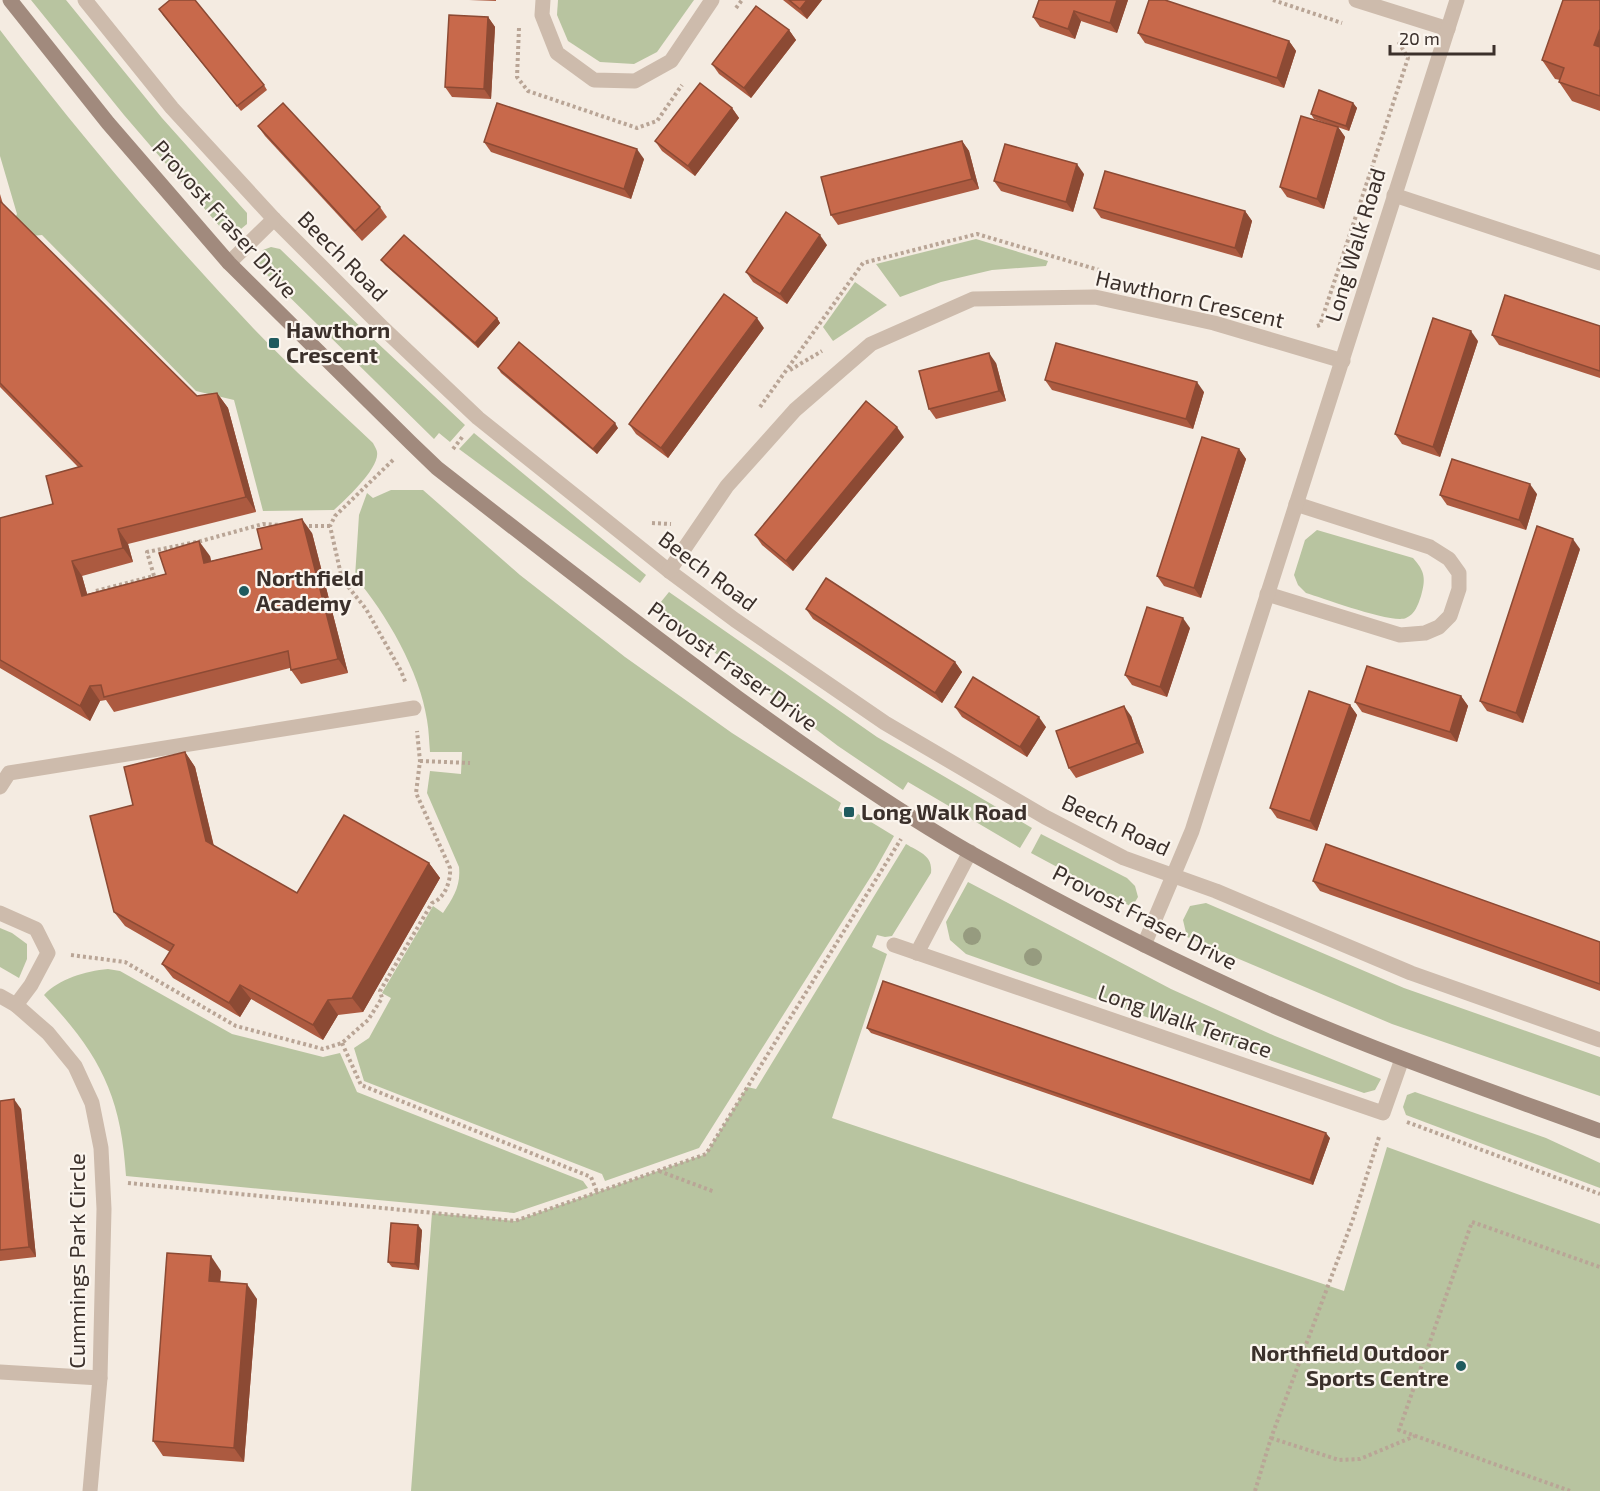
<svg xmlns="http://www.w3.org/2000/svg" width="1600" height="1491" viewBox="0 0 1600 1491" font-family="'Exo 2',sans-serif">
<style>
.green{fill:#b8c4a0}
.lines{fill:none;stroke-linecap:round;stroke-linejoin:round}
.path{stroke:#b9a596;stroke-width:4;stroke-dasharray:3 3;stroke-linecap:butt}
.lane{stroke:#cdbbac;stroke-width:15}
.street{stroke:#cdbbac;stroke-width:15}
.secondary{stroke:#a18a7d;stroke-width:15}
.tree{fill:#969b7f}
.wall{fill:#ac5a40}
.shaded-wall{fill:#8c4a34}
.building{fill:#c8694b;stroke:#8c4a34;stroke-width:1.5}
.poi-dot{fill:#1f5a5e;stroke:#fbf5ee;stroke-width:2}
.labels{text-anchor:middle;stroke-width:4.5;stroke-linejoin:round;paint-order:stroke}
.street-label{font-size:22px;fill:#3b302b;stroke:#fbf5ee}
.poi-label{font-size:22px;font-weight:bold;fill:#3b302b;stroke:#fbf5ee;text-anchor:start}
</style>
<rect width="100%" height="100%" fill="#f4ebe1"/>
<!-- green -->
<g class="green">
<path d="M 31,0 L 66,0 L 162,118 L 247,213 L 247,224 L 236,233 L 222,229 L 124,115 Z"/>
<path d="M 558,0 L 694,0 L 657,52 L 634,64 L 600,62 L 568,41 L 557,15 Z"/>
<path d="M 0,30 C 79,134 164,234 254,329 C 292,369 333,405 373,443 C 374,445 377,450 377,452 C 380,468 345,500 334,510 L 263,511 L 234,400 L 196,391 L 42,235 L 31,236 L 14,220 L 17,214 L 0,156 Z"/>
<path d="M 976,239 L 1048,261 L 1046,266 L 992,270 L 941,282 L 900,297 L 876,264 Z"/>
<path d="M 271,247 L 280,249 L 370,336 L 465,425 L 450,442 L 439,433 L 434,439 L 261,269 L 258,260 L 263,250 Z"/>
<path d="M 855,282 L 887,305 L 833,341 L 823,327 Z"/>
<path d="M 474,433 L 646,575 L 640,583 L 459,449 Z"/>
<path d="M 391,490 L 423,490 L 520,575 L 625,657 L 732,733 L 841,803 L 838,810 L 854,820 L 858,814 L 894,836 L 875,870 L 699,1148 L 605,1181 L 602,1174 L 364,1081 L 354,1048 L 369,1038 L 391,998 L 382,993 L 433,906 L 443,913 C 453,898 461,886 459,867 L 427,793 L 430,771 L 461,774 L 462,752 L 430,752 C 429,742 429,731 427,720 C 420,672 386,613 355,577 L 359,515 L 367,493 L 373,498 Z"/>
<path d="M 1317,530 L 1413,558 C 1425,571 1426,579 1421,596 C 1418,605 1415,614 1406,618 C 1392,624 1323,598 1306,593 L 1298,585 L 1294,575 L 1305,540 Z"/>
<path d="M 669,592 L 877,737 L 1032,828 L 1020,848 L 908,782 L 903,790 L 838,746 L 656,608 Z"/>
<path d="M 1041,834 L 1127,878 L 1135,886 L 1138,897 L 1132,907 L 1031,853 Z"/>
<path d="M 906,844 C 919,852 933,855 931,873 L 892,936 L 885,937 L 877,935 L 872,947 L 887,954 L 832,1118 L 1344,1291 L 1387,1147 L 1600,1224 L 1600,1491 L 411,1491 L 432,1213 L 515,1221 L 706,1154 L 747,1087 L 756,1089 Z"/>
<path d="M 968,882 L 1171,989 L 1275,1036 L 1381,1079 L 1375,1090 L 1364,1093 L 966,954 L 950,940 L 946,922 Z"/>
<path d="M 1206,903 L 1404,988 L 1600,1057 L 1600,1096 L 1392,1024 L 1187,937 L 1183,920 L 1190,906 Z"/>
<path d="M 0,928 L 12,933 L 27,944 L 27,959 L 19,978 L 0,967 Z"/>
<path d="M 108,969 L 120,971 L 232,1034 L 323,1057 L 340,1053 L 357,1092 L 583,1181 L 588,1188 L 514,1213 L 126,1176 C 121,1094 99,1054 44,995 C 59,979 85,971 108,969 Z"/>
<path d="M 1415,1092 L 1546,1138 L 1600,1163 L 1600,1188 L 1406,1115 L 1403,1107 L 1407,1095 Z"/>
</g>
<g class="lines">
<!-- path -->
<g class="path">
<path d="M 1273,0 L 1342,23"/>
<path d="M 736,8 L 742,0"/>
<path d="M 519,28 L 517,77 L 528,91 L 637,128 L 657,121 L 682,85"/>
<path d="M 1317,326 L 1320,325 L 1408,58 L 1398,41"/>
<path d="M 790,370 L 822,351"/>
<path d="M 760,407 L 863,263 L 977,234 L 1099,270"/>
<path d="M 453,449 L 463,436"/>
<path d="M 393,460 L 335,516 L 330,526 L 342,579 L 366,609 L 401,671 L 406,684"/>
<path d="M 652,523 L 671,524"/>
<path d="M 303,526 L 330,526"/>
<path d="M 96,591 L 154,576 L 147,552 L 201,541 L 263,524 L 281,525"/>
<path d="M 420,761 L 470,763"/>
<path d="M 71,955 L 125,962 L 236,1026 L 323,1049 L 342,1043 L 368,1020 L 382,998 L 380,991 L 432,903 C 445,898 451,881 450,868 L 416,793 L 420,761 L 417,731"/>
<path d="M 342,1043 L 361,1085 L 591,1177 L 597,1192"/>
<path d="M 1407,1122 L 1600,1194"/>
<path d="M 659,1171 L 715,1192"/>
<path d="M 128,1183 L 515,1221 L 706,1154 L 901,839"/>
<path d="M 1271,1438 L 1339,1460 L 1360,1459 L 1415,1436"/>
<path d="M 1255,1491 L 1271,1438 L 1353,1219 L 1379,1137"/>
<path d="M 1570,1491 L 1399,1430 L 1472,1222 L 1600,1267"/>
</g>
<!-- lane -->
<g class="lane">
<path d="M 0,787 L 9,773 L 414,708"/>
<path d="M 0,913 L 36,929 L 48,953 L 31,985 L 16,1005"/>
</g>
<!-- street -->
<g class="street">
<path d="M 85,0 L 172,108 L 274,219 L 383,328 L 478,418 L 669,571 L 735,620 L 885,723 L 1045,817 L 1124,858 L 1216,891 L 1411,973 L 1600,1040"/>
<path d="M 543,0 L 542,15 L 557,53 L 594,80 L 635,81 L 671,61 L 712,0"/>
<path d="M 1356,0 L 1448,29"/>
<path d="M 1394,195 L 1600,263"/>
<path d="M 229,263 L 274,219"/>
<path d="M 669,571 L 727,486 L 795,410 L 871,344 L 973,299 L 1095,297 L 1214,323 L 1343,361"/>
<path d="M 1267,594 L 1400,635 L 1425,633 L 1439,627 L 1450,616 L 1459,589 L 1459,573 L 1449,559 L 1430,547 L 1296,504"/>
<path d="M 894,945 L 1383,1113 L 1402,1059"/>
<path d="M 1144,945 L 1192,831 L 1457,0"/>
<path d="M 917,953 L 970,852"/>
<path d="M 0,996 L 16,1005 L 48,1033 L 75,1066 L 92,1103 L 101,1148 L 104,1209 L 100,1378 L 90,1491"/>
<path d="M 0,1372 L 100,1378"/>
</g>
<!-- secondary -->
<path class="secondary" d="M 10,0 L 108,123 L 229,263 L 411,443 L 437,468 C 537,546 636,624 738,698 C 813,752 889,806 969,852 C 1065,906 1164,957 1265,1002 C 1374,1051 1488,1090 1600,1131"/>
</g>
<!-- trees -->
<g class="tree">
<circle cx="972" cy="936" r="9"/>
<circle cx="1033" cy="957" r="9"/>
</g>
<!-- wall -->
<g class="wall">
<path d="M 469,0 L 496,0 L 496,1 Z"/>
<path d="M 783,0 L 822,0 L 807,19 Z"/>
<path d="M 1128,0 L 1117,33 L 1081,21 L 1075,39 L 1040,27 L 1033,17 Z"/>
<path d="M 1600,0 L 1600,111 L 1572,101 L 1559,82 L 1560,80 L 1555,79 L 1542,60 Z"/>
<path d="M 162,14 L 264,85 L 267,90 L 241,111 Z"/>
<path d="M 488,17 L 495,27 L 491,99 L 452,97 L 445,87 Z"/>
<path d="M 789,30 L 796,40 L 751,98 L 719,74 L 712,64 Z"/>
<path d="M 1138,33 L 1289,41 L 1296,51 L 1284,88 L 1145,43 Z"/>
<path d="M 1353,103 L 1357,108 L 1349,131 L 1314,119 L 1311,114 Z"/>
<path d="M 732,108 L 739,118 L 695,176 L 662,151 L 655,141 Z"/>
<path d="M 258,126 L 380,207 L 387,217 L 362,241 L 265,136 Z"/>
<path d="M 1338,127 L 1345,137 L 1324,209 L 1287,197 L 1280,187 Z"/>
<path d="M 962,141 L 969,151 L 979,189 L 838,225 L 831,215 Z"/>
<path d="M 484,142 L 644,159 L 631,199 L 491,152 Z"/>
<path d="M 1084,174 L 1073,212 L 1001,191 L 994,181 Z"/>
<path d="M 0,194 L 3,204 L 197,396 L 217,393 L 228,408 L 256,512 L 128,544 L 133,562 L 82,576 L 87,594 L 166,574 L 210,556 L 211,561 L 262,549 L 312,533 L 348,673 L 301,684 L 291,670 L 290,668 L 114,712 L 106,700 L 100,701 L 90,721 L 0,668 L 0,518 L 53,504 L 78,467 L 0,387 Z"/>
<path d="M 1094,208 L 1245,211 L 1252,221 L 1242,258 L 1101,218 Z"/>
<path d="M 827,245 L 787,304 L 753,282 L 746,272 Z"/>
<path d="M 381,260 L 497,318 L 500,323 L 478,348 L 385,265 Z"/>
<path d="M 1600,326 L 1600,378 L 1499,345 L 1492,335 Z"/>
<path d="M 764,328 L 668,458 L 636,434 L 629,424 Z"/>
<path d="M 1478,341 L 1440,457 L 1402,444 L 1395,434 Z"/>
<path d="M 996,363 L 1006,401 L 936,419 L 929,409 Z"/>
<path d="M 498,368 L 618,428 L 597,454 L 501,373 Z"/>
<path d="M 1045,380 L 1204,392 L 1193,429 L 1052,390 Z"/>
<path d="M 904,437 L 793,571 L 762,545 L 755,535 Z"/>
<path d="M 1239,449 L 1246,459 L 1201,598 L 1164,586 L 1157,576 Z"/>
<path d="M 1537,494 L 1526,530 L 1447,505 L 1440,495 Z"/>
<path d="M 1580,549 L 1523,723 L 1487,711 L 1480,701 Z"/>
<path d="M 806,609 L 955,662 L 962,672 L 942,703 L 813,619 Z"/>
<path d="M 1190,628 L 1167,697 L 1132,685 L 1125,675 Z"/>
<path d="M 1461,696 L 1468,706 L 1457,742 L 1362,712 L 1355,702 Z"/>
<path d="M 1350,705 L 1357,715 L 1317,831 L 1277,818 L 1270,808 Z"/>
<path d="M 955,707 L 1046,727 L 1027,757 L 962,717 Z"/>
<path d="M 1131,716 L 1144,753 L 1076,778 L 1069,768 Z"/>
<path d="M 185,752 L 195,767 L 214,846 L 297,893 L 429,863 L 440,878 L 363,1012 L 338,1015 L 323,1040 L 251,999 L 240,1017 L 173,978 L 162,964 L 170,952 L 125,926 L 114,912 L 133,805 Z"/>
<path d="M 1313,881 L 1600,942 L 1600,991 L 1320,891 Z"/>
<path d="M 867,1028 L 1330,1138 L 1313,1185 L 871,1033 Z"/>
<path d="M 0,1101 L 21,1109 L 36,1257 L 0,1261 Z"/>
<path d="M 422,1230 L 419,1270 L 392,1267 L 388,1262 Z"/>
<path d="M 221,1271 L 220,1282 L 257,1299 L 244,1462 L 163,1456 L 153,1441 Z"/>
</g>
<!-- shaded-wall -->
<g class="shaded-wall">
<path d="M 807,0 L 822,0 L 807,19 L 800,9 Z"/>
<path d="M 1117,0 L 1128,0 L 1117,33 L 1110,23 Z"/>
<path d="M 1074,11 L 1081,21 L 1075,39 L 1068,29 Z"/>
<path d="M 488,17 L 495,27 L 491,99 L 484,89 Z"/>
<path d="M 1600,29 L 1600,53 L 1594,45 Z"/>
<path d="M 789,30 L 796,40 L 751,98 L 744,88 Z"/>
<path d="M 1289,41 L 1296,51 L 1284,88 L 1277,78 Z"/>
<path d="M 1353,103 L 1357,108 L 1349,131 L 1346,126 Z"/>
<path d="M 732,108 L 739,118 L 695,176 L 688,166 Z"/>
<path d="M 1338,127 L 1345,137 L 1324,209 L 1317,199 Z"/>
<path d="M 962,141 L 969,151 L 979,189 L 972,179 Z"/>
<path d="M 637,149 L 644,159 L 631,199 L 624,189 Z"/>
<path d="M 1077,164 L 1084,174 L 1073,212 L 1066,202 Z"/>
<path d="M 1245,211 L 1252,221 L 1242,258 L 1235,248 Z"/>
<path d="M 820,235 L 827,245 L 787,304 L 780,294 Z"/>
<path d="M 497,318 L 500,323 L 478,348 L 475,343 Z"/>
<path d="M 757,318 L 764,328 L 668,458 L 661,448 Z"/>
<path d="M 1471,331 L 1478,341 L 1440,457 L 1433,447 Z"/>
<path d="M 989,353 L 996,363 L 1006,401 L 999,391 Z"/>
<path d="M 1197,382 L 1204,392 L 1193,429 L 1186,419 Z"/>
<path d="M 217,393 L 228,408 L 256,512 L 246,497 Z"/>
<path d="M 615,423 L 618,428 L 597,454 L 593,449 Z"/>
<path d="M 897,427 L 904,437 L 793,571 L 786,561 Z"/>
<path d="M 1239,449 L 1246,459 L 1201,598 L 1194,588 Z"/>
<path d="M 1530,484 L 1537,494 L 1526,530 L 1519,520 Z"/>
<path d="M 302,519 L 312,533 L 348,673 L 338,659 Z"/>
<path d="M 118,529 L 128,544 L 133,562 L 123,548 Z"/>
<path d="M 1573,539 L 1580,549 L 1523,723 L 1516,713 Z"/>
<path d="M 199,541 L 210,556 L 214,578 L 204,563 Z"/>
<path d="M 72,561 L 82,576 L 92,611 L 82,596 Z"/>
<path d="M 1183,618 L 1190,628 L 1167,697 L 1160,687 Z"/>
<path d="M 955,662 L 962,672 L 942,703 L 935,693 Z"/>
<path d="M 90,686 L 100,701 L 90,721 L 80,706 Z"/>
<path d="M 1461,696 L 1468,706 L 1457,742 L 1450,732 Z"/>
<path d="M 1350,705 L 1357,715 L 1317,831 L 1310,821 Z"/>
<path d="M 1124,706 L 1131,716 L 1144,753 L 1137,743 Z"/>
<path d="M 1039,717 L 1046,727 L 1027,757 L 1020,747 Z"/>
<path d="M 185,752 L 195,767 L 216,856 L 206,841 Z"/>
<path d="M 429,863 L 440,878 L 363,1012 L 352,998 Z"/>
<path d="M 240,985 L 251,999 L 240,1017 L 229,1003 Z"/>
<path d="M 328,1000 L 338,1015 L 323,1040 L 313,1025 Z"/>
<path d="M 14,1099 L 21,1109 L 36,1257 L 29,1247 Z"/>
<path d="M 1326,1133 L 1330,1138 L 1313,1185 L 1310,1180 Z"/>
<path d="M 418,1225 L 422,1230 L 419,1270 L 415,1264 Z"/>
<path d="M 211,1256 L 221,1271 L 219,1296 L 209,1281 Z"/>
<path d="M 247,1284 L 257,1299 L 244,1462 L 234,1448 Z"/>
</g>
<!-- building -->
<g class="building">
<path d="M 170,0 L 195,0 L 264,85 L 237,106 L 159,9 Z"/>
<path d="M 789,0 L 807,0 L 800,9 Z"/>
<path d="M 1039,0 L 1117,0 L 1110,23 L 1074,11 L 1068,29 L 1033,17 Z"/>
<path d="M 1149,0 L 1165,0 L 1289,41 L 1277,78 L 1138,33 Z"/>
<path d="M 1563,0 L 1600,0 L 1600,29 L 1594,45 L 1600,47 L 1600,96 L 1559,82 L 1564,68 L 1542,60 Z"/>
<path d="M 756,6 L 789,30 L 744,88 L 712,64 Z"/>
<path d="M 449,15 L 488,17 L 484,89 L 445,87 Z"/>
<path d="M 700,83 L 732,108 L 688,166 L 655,141 Z"/>
<path d="M 1319,90 L 1353,103 L 1346,126 L 1311,114 Z"/>
<path d="M 283,103 L 380,207 L 355,231 L 258,126 Z"/>
<path d="M 497,103 L 637,149 L 624,189 L 484,142 Z"/>
<path d="M 1301,116 L 1338,127 L 1317,199 L 1280,187 Z"/>
<path d="M 962,141 L 972,179 L 831,215 L 821,177 Z"/>
<path d="M 1005,144 L 1077,164 L 1066,202 L 994,181 Z"/>
<path d="M 1105,171 L 1245,211 L 1235,248 L 1094,208 Z"/>
<path d="M 0,201 L 197,396 L 217,393 L 246,497 L 118,529 L 123,548 L 72,561 L 82,596 L 166,574 L 159,553 L 199,541 L 204,563 L 262,549 L 257,529 L 302,519 L 338,659 L 291,670 L 288,651 L 104,697 L 101,685 L 90,686 L 80,706 L 0,660 L 0,518 L 53,504 L 46,476 L 82,466 L 0,383 Z"/>
<path d="M 786,212 L 820,235 L 780,294 L 746,272 Z"/>
<path d="M 404,235 L 497,318 L 475,343 L 381,260 Z"/>
<path d="M 724,294 L 757,318 L 661,448 L 629,424 Z"/>
<path d="M 1505,295 L 1600,326 L 1600,371 L 1492,335 Z"/>
<path d="M 1433,318 L 1471,331 L 1433,447 L 1395,434 Z"/>
<path d="M 519,342 L 615,423 L 593,449 L 498,368 Z"/>
<path d="M 1056,343 L 1197,382 L 1186,419 L 1045,380 Z"/>
<path d="M 989,353 L 999,391 L 929,409 L 919,371 Z"/>
<path d="M 866,401 L 897,427 L 786,561 L 755,535 Z"/>
<path d="M 1202,437 L 1239,449 L 1194,588 L 1157,576 Z"/>
<path d="M 1452,459 L 1530,484 L 1519,520 L 1440,495 Z"/>
<path d="M 1537,526 L 1573,539 L 1516,713 L 1480,701 Z"/>
<path d="M 826,578 L 955,662 L 935,693 L 806,609 Z"/>
<path d="M 1147,607 L 1183,618 L 1160,687 L 1125,675 Z"/>
<path d="M 1367,666 L 1461,696 L 1450,732 L 1355,702 Z"/>
<path d="M 973,677 L 1039,717 L 1020,747 L 955,707 Z"/>
<path d="M 1309,691 L 1350,705 L 1310,821 L 1270,808 Z"/>
<path d="M 1124,706 L 1137,743 L 1069,768 L 1056,731 Z"/>
<path d="M 185,752 L 206,841 L 297,893 L 344,815 L 429,863 L 352,998 L 328,1000 L 313,1025 L 240,985 L 229,1003 L 162,964 L 174,945 L 114,912 L 90,816 L 133,805 L 124,767 Z"/>
<path d="M 1326,844 L 1600,942 L 1600,984 L 1313,881 Z"/>
<path d="M 883,981 L 1326,1133 L 1310,1180 L 867,1028 Z"/>
<path d="M 14,1099 L 29,1247 L 0,1250 L 0,1101 Z"/>
<path d="M 391,1223 L 418,1225 L 415,1264 L 388,1262 Z"/>
<path d="M 167,1253 L 211,1256 L 209,1281 L 247,1284 L 234,1448 L 153,1441 Z"/>
</g>
<!-- markers -->
<g class="poi-dot">
<rect x="268" y="337" width="12" height="12" rx="3"/>
<circle cx="244" cy="591" r="6"/>
<rect x="843" y="806" width="12" height="12" rx="3"/>
<circle cx="1461" cy="1366" r="6"/>
</g>
<g class="labels">
<!-- street labels -->
<g class="street-label">
<text transform="translate(225 219) rotate(48)" y="8">Provost Fraser Drive</text>
<text transform="translate(1355 245) rotate(-73)" y="8">Long Walk Road</text>
<text transform="translate(343 256) rotate(45)" y="8">Beech Road</text>
<text transform="translate(1190 299) rotate(13)" y="8">Hawthorn Crescent</text>
<text transform="translate(708 571) rotate(37)" y="8">Beech Road</text>
<text transform="translate(733 666) rotate(36)" y="8">Provost Fraser Drive</text>
<text transform="translate(1116 825) rotate(25)" y="8">Beech Road</text>
<text transform="translate(1145 917) rotate(27)" y="8">Provost Fraser Drive</text>
<text transform="translate(1185 1021) rotate(19)" y="8">Long Walk Terrace</text>
<text transform="translate(77 1261) rotate(-90)" y="8">Cummings Park Circle</text>
</g>
<!-- poi labels -->
<g class="poi-label">
<text x="286" y="338">Hawthorn<tspan x="286" dy="25">Crescent</tspan></text>
<text x="256" y="586">Northfield<tspan x="256" dy="25">Academy</tspan></text>
<text x="861" y="820">Long Walk Road</text>
<text x="1449" y="1361" text-anchor="end">Northfield Outdoor<tspan x="1449" dy="25">Sports Centre</tspan></text>
</g>
</g>
<!-- scale -->
<path d="M1390 45v9h104v-9" fill="none" stroke="#3b302b" stroke-width="3"/>
<text x="1399" y="45" font-size="18" fill="#3b302b" stroke="#fbf5ee" stroke-width="4.5" paint-order="stroke">20 m</text>
</svg>
